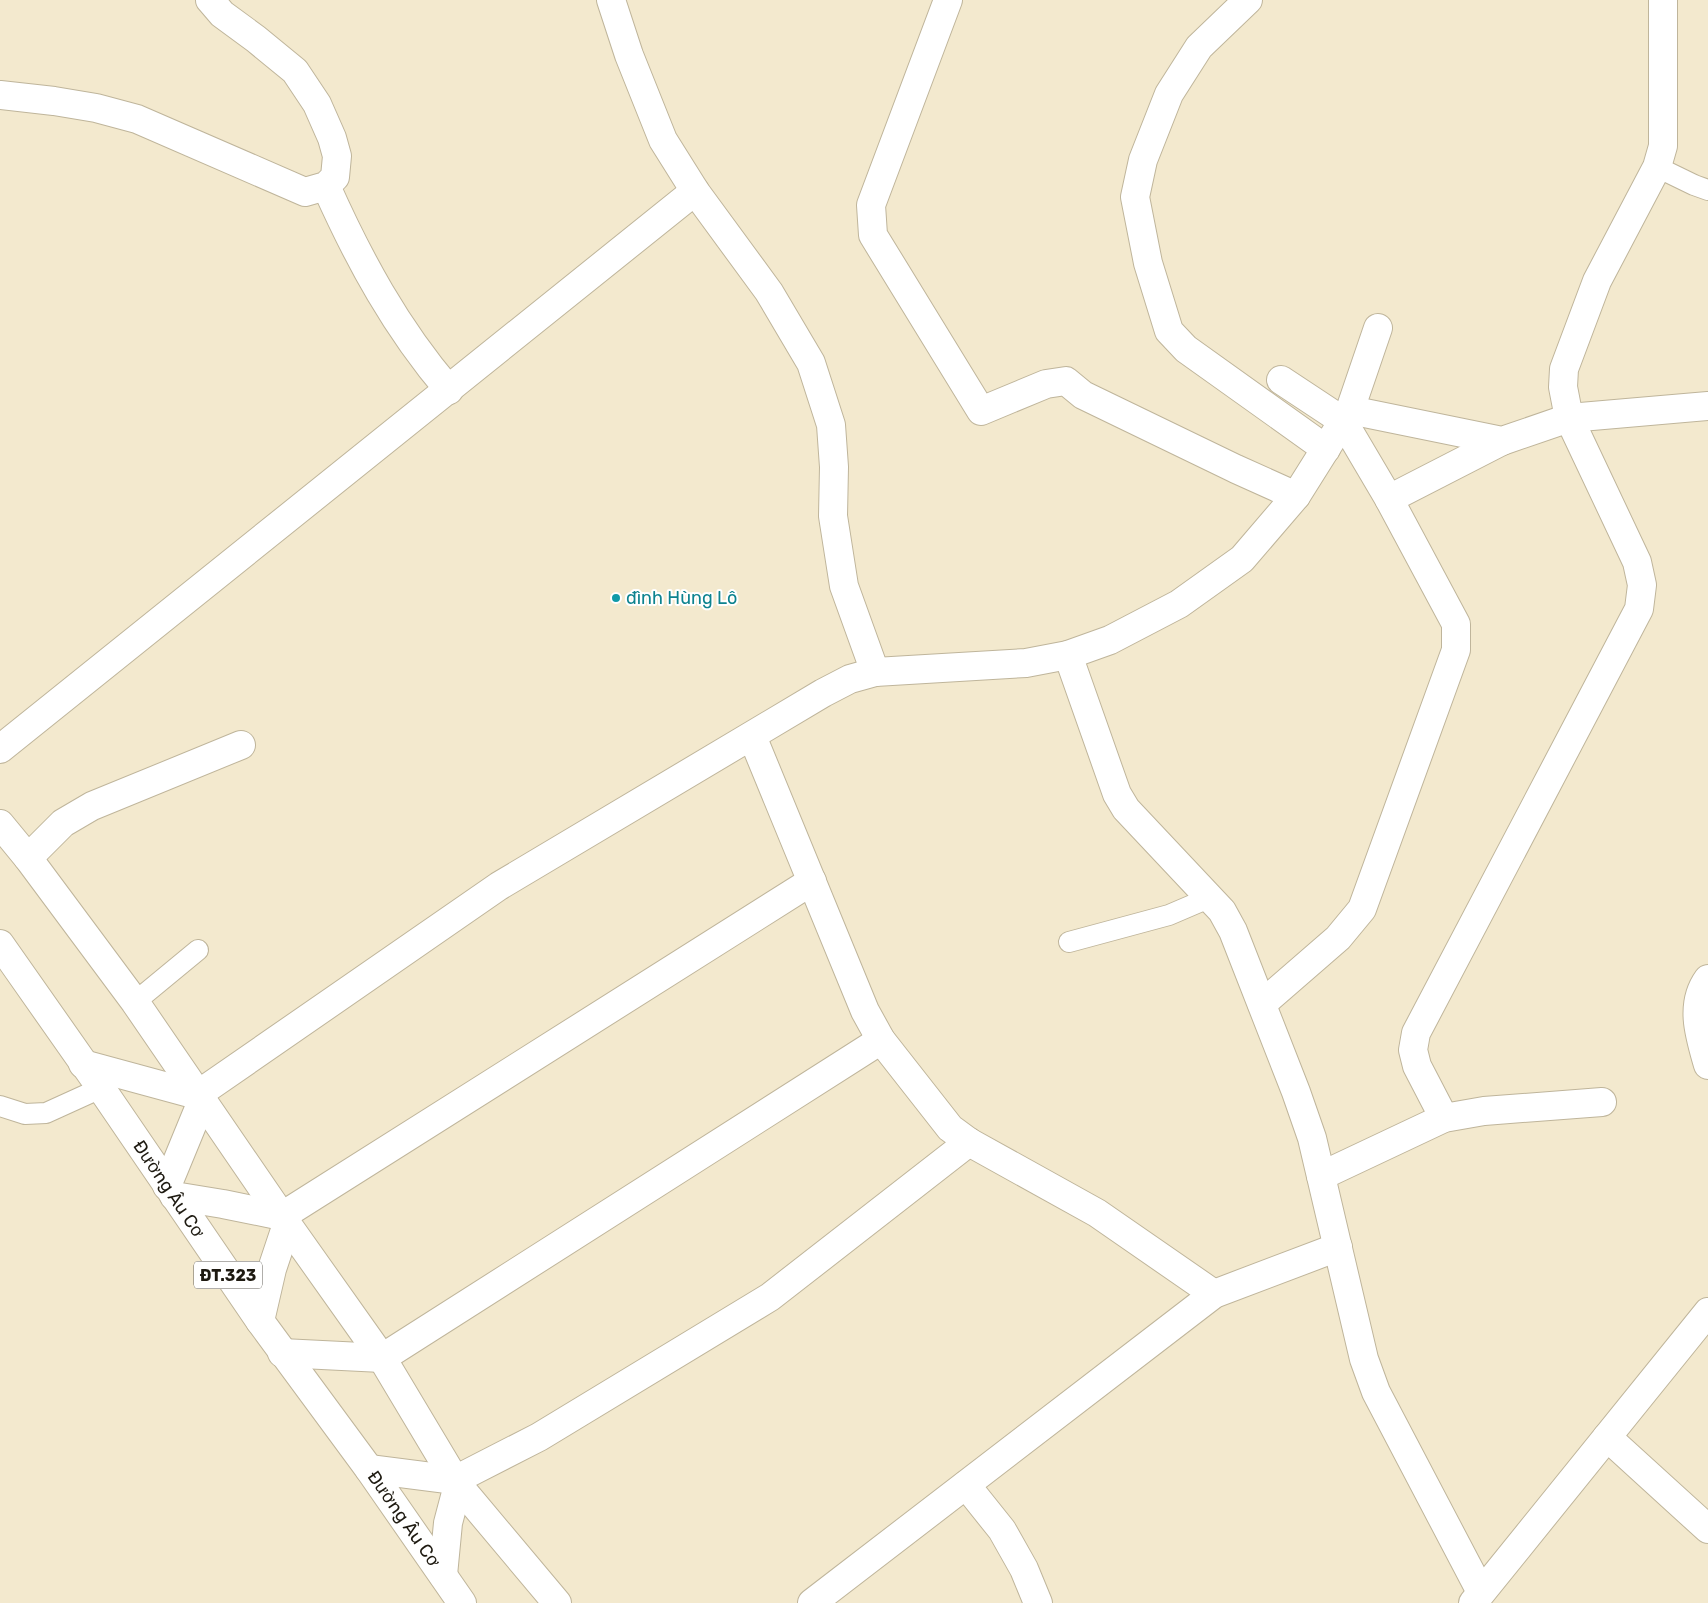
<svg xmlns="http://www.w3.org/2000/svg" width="1708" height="1603" viewBox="0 0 1708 1603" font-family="Rubik,sans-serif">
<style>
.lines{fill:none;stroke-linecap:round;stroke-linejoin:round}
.service-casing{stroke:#bfb59b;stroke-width:22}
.minor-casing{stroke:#bfb59b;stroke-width:30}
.primary-casing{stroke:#bfb59b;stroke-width:30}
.service{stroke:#fff;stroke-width:20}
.minor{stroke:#fff;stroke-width:28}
.primary{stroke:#fff;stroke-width:28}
.culture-dot{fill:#0f9aa8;stroke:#fff;stroke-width:2}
.labels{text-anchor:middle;stroke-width:4;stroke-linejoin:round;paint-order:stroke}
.shield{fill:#fff;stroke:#625f58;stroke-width:1}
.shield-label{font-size:16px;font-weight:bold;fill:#1e1a11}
.culture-label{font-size:18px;fill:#0d838f;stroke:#fff;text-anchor:start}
.street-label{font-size:18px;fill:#1e1a11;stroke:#fff}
</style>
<rect width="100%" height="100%" fill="#f3e9ce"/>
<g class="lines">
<defs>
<g id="service">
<path d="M 1657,167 L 1694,185 L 1708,190"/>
<path d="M 1069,942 L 1169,915 L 1211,897"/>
<path d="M 135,1002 L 198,950"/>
<path d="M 0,1106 L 25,1114 L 46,1113 L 101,1088"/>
</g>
<g id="minor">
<path d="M 611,0 L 629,55 L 663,140 L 695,191 L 769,292 L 811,363 L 831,425 L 834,467 L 833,516 L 844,586 L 875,672"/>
<path d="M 948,0 L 871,205 L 873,235 L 981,411 L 1046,384 L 1066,381 L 1083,395 L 1236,469 L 1296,496"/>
<path d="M 1248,0 L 1199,47 L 1169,94 L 1143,160 L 1135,197 L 1148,263 L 1169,331 L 1186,349 L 1326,449"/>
<path d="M 0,95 L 54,101 L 96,108 L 137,119 L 305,192 L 326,186 L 335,177 L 337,156 L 332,138 L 317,104 L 295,71 L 256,39 L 222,14 L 210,0"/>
<path d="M 326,186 C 359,260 396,328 449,390"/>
<path d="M 1350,410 L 1502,441 L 1569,418 L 1708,406"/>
<path d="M 1389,499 L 1502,441"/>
<path d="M 1068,655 L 1117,794 L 1126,809 L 1222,911 L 1233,931 L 1296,1092 L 1312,1138 L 1364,1359 L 1376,1392 L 1481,1592"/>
<path d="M 752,736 L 865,1011 L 881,1040 L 950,1128 L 969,1142 L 1097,1213 L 1214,1294"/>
<path d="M 0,749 L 695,191"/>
<path d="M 0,824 L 28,858 L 135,1002 L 287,1224 L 382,1358 L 458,1485 L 557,1603"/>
<path d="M 28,858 L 63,823 L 92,806 L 241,745"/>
<path d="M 1708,979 C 1689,1005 1700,1037 1708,1065"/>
<path d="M 1262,1004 L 1338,938 L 1362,909 L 1456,650 L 1456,624 L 1389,499 L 1343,421 L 1281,380"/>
<path d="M 83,1064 L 197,1095 L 499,886 L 823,693 L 850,679 L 875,672 L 1026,663 L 1068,655 L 1110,640 L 1179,604 L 1242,559 L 1296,496 L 1350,410 L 1378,328"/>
<path d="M 1444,1118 L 1417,1066 L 1413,1050 L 1416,1033 L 1639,609 L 1642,585 L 1637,562 L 1569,418 L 1563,387 L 1564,369 L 1597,281 L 1657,167 L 1663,146 L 1663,0"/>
<path d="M 1321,1176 L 1444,1118 L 1484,1111 L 1602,1102"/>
<path d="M 167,1186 L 202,1101"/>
<path d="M 174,1196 L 223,1204 L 282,1216 L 812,881"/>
<path d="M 260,1321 L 272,1269 L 287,1224"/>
<path d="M 282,1353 L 382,1358 L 881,1040"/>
<path d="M 1607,1437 L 1708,1529"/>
<path d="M 369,1469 L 455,1480 L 539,1437 L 770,1297 L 969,1142"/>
<path d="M 966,1485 L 1002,1530 L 1024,1569 L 1038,1603"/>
<path d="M 443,1575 L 448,1523 L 458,1485"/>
<path d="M 812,1603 L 1214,1294 L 1338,1247"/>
<path d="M 1473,1603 L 1708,1312"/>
</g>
<path id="primary" d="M 0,944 L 101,1088 L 260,1321 L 369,1469 L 462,1603"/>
</defs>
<!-- service casing -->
<use href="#service" class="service-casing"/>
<!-- minor casing -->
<use href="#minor" class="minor-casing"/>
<!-- primary casing -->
<use href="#primary" class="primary-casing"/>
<!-- service -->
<use href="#service" class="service"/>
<!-- minor -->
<use href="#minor" class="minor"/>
<!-- primary -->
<use href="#primary" class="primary"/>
</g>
<!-- markers -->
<circle class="culture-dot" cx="616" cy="598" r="5"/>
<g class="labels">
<!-- shield labels -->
<rect class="shield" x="194" y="1261.5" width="68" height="27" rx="4"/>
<g class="shield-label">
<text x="228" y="1281">ĐT.323</text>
</g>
<!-- culture labels -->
<g class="culture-label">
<text x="626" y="604">đình Hùng Lô</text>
</g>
<!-- street labels -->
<g class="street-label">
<text transform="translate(169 1189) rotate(56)" y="6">Đường Âu Cơ</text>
<text transform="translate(404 1519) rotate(55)" y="6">Đường Âu Cơ</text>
</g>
</g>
</svg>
